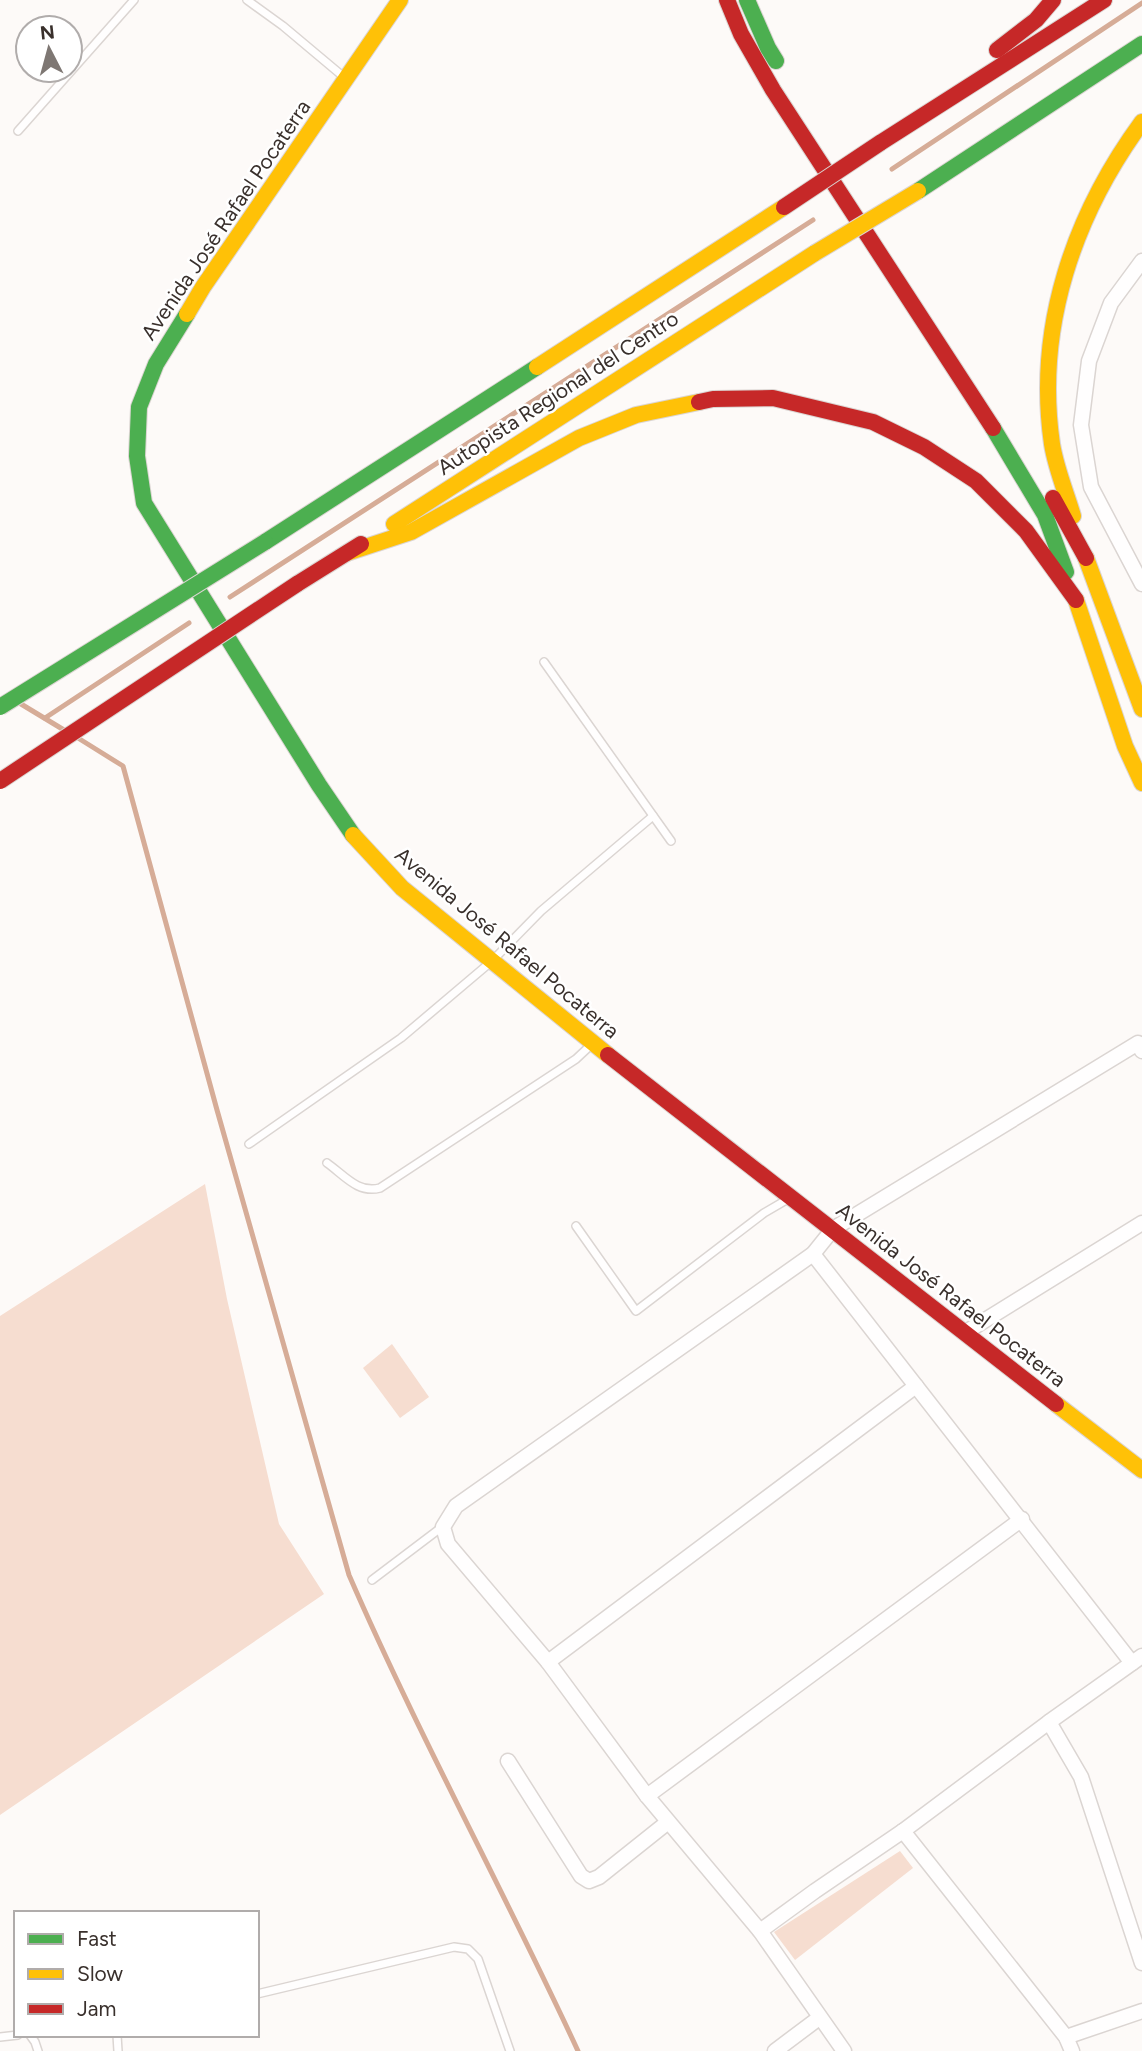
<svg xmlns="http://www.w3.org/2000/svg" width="1142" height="2051" viewBox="0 0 1142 2051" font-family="Figtree,sans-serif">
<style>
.green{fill:#f6ddd0}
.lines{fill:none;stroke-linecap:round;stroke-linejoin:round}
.stream{stroke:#d6ac97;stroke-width:5}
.lane-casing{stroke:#dbd5d2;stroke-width:10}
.street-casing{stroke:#dbd5d2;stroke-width:17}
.fast-casing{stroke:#dbd5d2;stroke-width:18}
.slow-casing{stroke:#dbd5d2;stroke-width:18}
.jam-casing{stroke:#dbd5d2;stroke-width:18}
.lane{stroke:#fffefe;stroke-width:7}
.street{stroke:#fffefe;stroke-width:14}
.fast{stroke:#4caf50;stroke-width:16}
.slow{stroke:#ffc107;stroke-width:16}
.jam{stroke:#c62828;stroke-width:16}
.fast-bridge-casing{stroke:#dbd5d2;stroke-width:18;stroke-linecap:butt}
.slow-bridge-casing{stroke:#dbd5d2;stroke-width:18;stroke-linecap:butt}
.jam-bridge-casing{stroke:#dbd5d2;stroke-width:18;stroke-linecap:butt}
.fast-bridge{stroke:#4caf50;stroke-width:16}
.slow-bridge{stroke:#ffc107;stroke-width:16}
.jam-bridge{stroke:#c62828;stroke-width:16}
.labels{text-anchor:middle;stroke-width:5;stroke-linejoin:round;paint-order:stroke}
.street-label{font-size:21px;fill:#39302c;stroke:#fff}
</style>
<rect width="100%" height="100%" fill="#fdfaf8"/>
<!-- green -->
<g class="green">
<path d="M 205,1184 L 227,1299 L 279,1524 L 324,1594 L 0,1815 L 0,1316 Z"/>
<path d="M 392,1344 L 429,1397 L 400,1418 L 363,1368 Z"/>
<path d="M 900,1851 L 913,1868 L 795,1960 L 774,1932 Z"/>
</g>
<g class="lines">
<!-- stream -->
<g class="stream">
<path d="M 892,169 L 1142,3"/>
<path d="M 230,597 L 813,220"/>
<path d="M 21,704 L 64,730"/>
<path d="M 45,718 L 189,623"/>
<path d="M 78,738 L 123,766 L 217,1110 L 349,1575 C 419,1736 504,1891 578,2051"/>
</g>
<defs>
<g id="lane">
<path d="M 247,0 L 283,26 L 345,78"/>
<path d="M 18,131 L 134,0"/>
<path d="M 544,662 L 671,841"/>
<path d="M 249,1144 L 401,1038 L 492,961 L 541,911 L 653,816"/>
<path d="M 327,1163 C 344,1175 358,1194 380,1188 L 576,1059 L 592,1044"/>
<path d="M 576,1226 L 636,1311 L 764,1213 L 788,1199"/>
<path d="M 372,1580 L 442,1527"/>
<path d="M 257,1994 L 454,1947 L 468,1949 L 478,1959 L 510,2051"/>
<path d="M 30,2035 L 35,2042 L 38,2051"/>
<path d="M 117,2035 L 118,2051"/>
<path d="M 0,2037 L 18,2035"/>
</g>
<g id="street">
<path d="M 1142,261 L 1111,303 L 1089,361 L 1081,425 L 1091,487 L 1142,584"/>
<path d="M 813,1254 L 1132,1663"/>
<path d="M 966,1332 L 1142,1223"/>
<path d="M 548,1662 L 916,1386"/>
<path d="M 1049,1722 L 1081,1777 L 1142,1963"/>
<path d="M 508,1761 L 581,1876 L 589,1881 L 599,1877 L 668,1822"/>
<path d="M 647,1796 L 1022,1519"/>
<path d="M 903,1831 L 1066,2037 L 1072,2051"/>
<path d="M 760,1931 L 815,1891 L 903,1831 L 1049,1722 L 1142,1656"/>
<path d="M 1066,2037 L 1142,2011"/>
<path d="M 775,2051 L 819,2018"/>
<path d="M 844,2051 L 760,1931 L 647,1796 L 548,1662 L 448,1544 L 443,1527 L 456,1506 L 813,1254 L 833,1229 L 1138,1043 L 1142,1051"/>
</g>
<g id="fast">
<path d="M 747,0 L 768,48 L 776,61"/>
<path d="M 918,191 L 1142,44"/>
<path d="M 187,314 L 156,364 L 139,407 L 137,456 L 144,503 L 319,785 L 353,835"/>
<path d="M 993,428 L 1045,515 L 1066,572"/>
<path d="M 265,542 L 537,367"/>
</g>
<g id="slow">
<path d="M 187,314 L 203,287 L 400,0"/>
<path d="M 537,367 L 784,207"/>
<path d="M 1073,516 C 1066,492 1056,469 1052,444 C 1035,327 1074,215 1142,122"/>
<path d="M 394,524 L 815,253"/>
<path d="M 347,553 L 411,532 L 579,438 L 636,415 L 699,402"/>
<path d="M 1086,558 L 1142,709"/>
<path d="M 1076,600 L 1125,746 L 1142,783"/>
<path d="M 353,835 L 402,888 L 608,1055"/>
<path d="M 1056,1404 L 1142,1470"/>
</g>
<g id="jam">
<path d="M 727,0 L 741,34 L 773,90 L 993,428"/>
<path d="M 997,50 L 1036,20 L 1053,0"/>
<path d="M 880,143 L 1104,0"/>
<path d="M 699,402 L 713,399 L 773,398 L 873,422 L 924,447 L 976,481 L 1026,531 L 1076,600"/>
<path d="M 1053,498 L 1086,558"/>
<path d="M 297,584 L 361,544"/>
<path d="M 608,1055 L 1056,1404"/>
</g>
</defs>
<!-- lane casing -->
<use href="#lane" class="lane-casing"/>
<!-- street casing -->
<use href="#street" class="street-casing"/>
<!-- fast casing -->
<use href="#fast" class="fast-casing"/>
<!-- slow casing -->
<use href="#slow" class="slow-casing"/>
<!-- jam casing -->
<use href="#jam" class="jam-casing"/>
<!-- lane -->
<use href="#lane" class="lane"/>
<!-- street -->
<use href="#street" class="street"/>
<!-- fast -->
<use href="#fast" class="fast"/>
<!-- slow -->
<use href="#slow" class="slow"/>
<!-- jam -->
<use href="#jam" class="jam"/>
<defs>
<path id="fast-bridge" d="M 0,707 L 265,542"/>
<path id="slow-bridge" d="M 815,253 L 918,191"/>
<g id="jam-bridge">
<path d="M 784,207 L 880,143"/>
<path d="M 0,781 L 297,584"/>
</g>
</defs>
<!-- fast-bridge casing -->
<use href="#fast-bridge" class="fast-bridge-casing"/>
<!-- slow-bridge casing -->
<use href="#slow-bridge" class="slow-bridge-casing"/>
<!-- jam-bridge casing -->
<use href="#jam-bridge" class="jam-bridge-casing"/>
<!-- fast-bridge -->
<use href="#fast-bridge" class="fast-bridge"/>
<!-- slow-bridge -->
<use href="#slow-bridge" class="slow-bridge"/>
<!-- jam-bridge -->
<use href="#jam-bridge" class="jam-bridge"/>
</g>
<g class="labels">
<!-- street labels -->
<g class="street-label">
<text transform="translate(226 220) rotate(-56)" y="7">Avenida José Rafael Pocaterra</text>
<text transform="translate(558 393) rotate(-33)" y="7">Autopista Regional del Centro</text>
<text transform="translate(507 943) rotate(40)" y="7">Avenida José Rafael Pocaterra</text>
<text transform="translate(951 1295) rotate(38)" y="7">Avenida José Rafael Pocaterra</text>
</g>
</g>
<!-- legend -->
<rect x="14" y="1911" width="245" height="126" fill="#ffffff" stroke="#b0acab" stroke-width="2"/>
<rect x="28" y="1934" width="35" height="10" fill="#4caf50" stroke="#b0acab" stroke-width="2"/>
<text x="77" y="1946" font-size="21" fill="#39302c">Fast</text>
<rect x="28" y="1969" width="35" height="10" fill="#ffc107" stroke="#b0acab" stroke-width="2"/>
<text x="77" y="1981" font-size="21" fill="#39302c">Slow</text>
<rect x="28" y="2004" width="35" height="10" fill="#c62828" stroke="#b0acab" stroke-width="2"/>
<text x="77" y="2016" font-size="21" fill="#39302c">Jam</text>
<!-- north arrow -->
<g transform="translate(49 49) rotate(354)"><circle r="33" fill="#ffffff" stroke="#b0acab" stroke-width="2"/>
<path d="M0-5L12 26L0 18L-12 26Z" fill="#7e7773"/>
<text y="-10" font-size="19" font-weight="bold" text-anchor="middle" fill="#39302c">N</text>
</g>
</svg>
